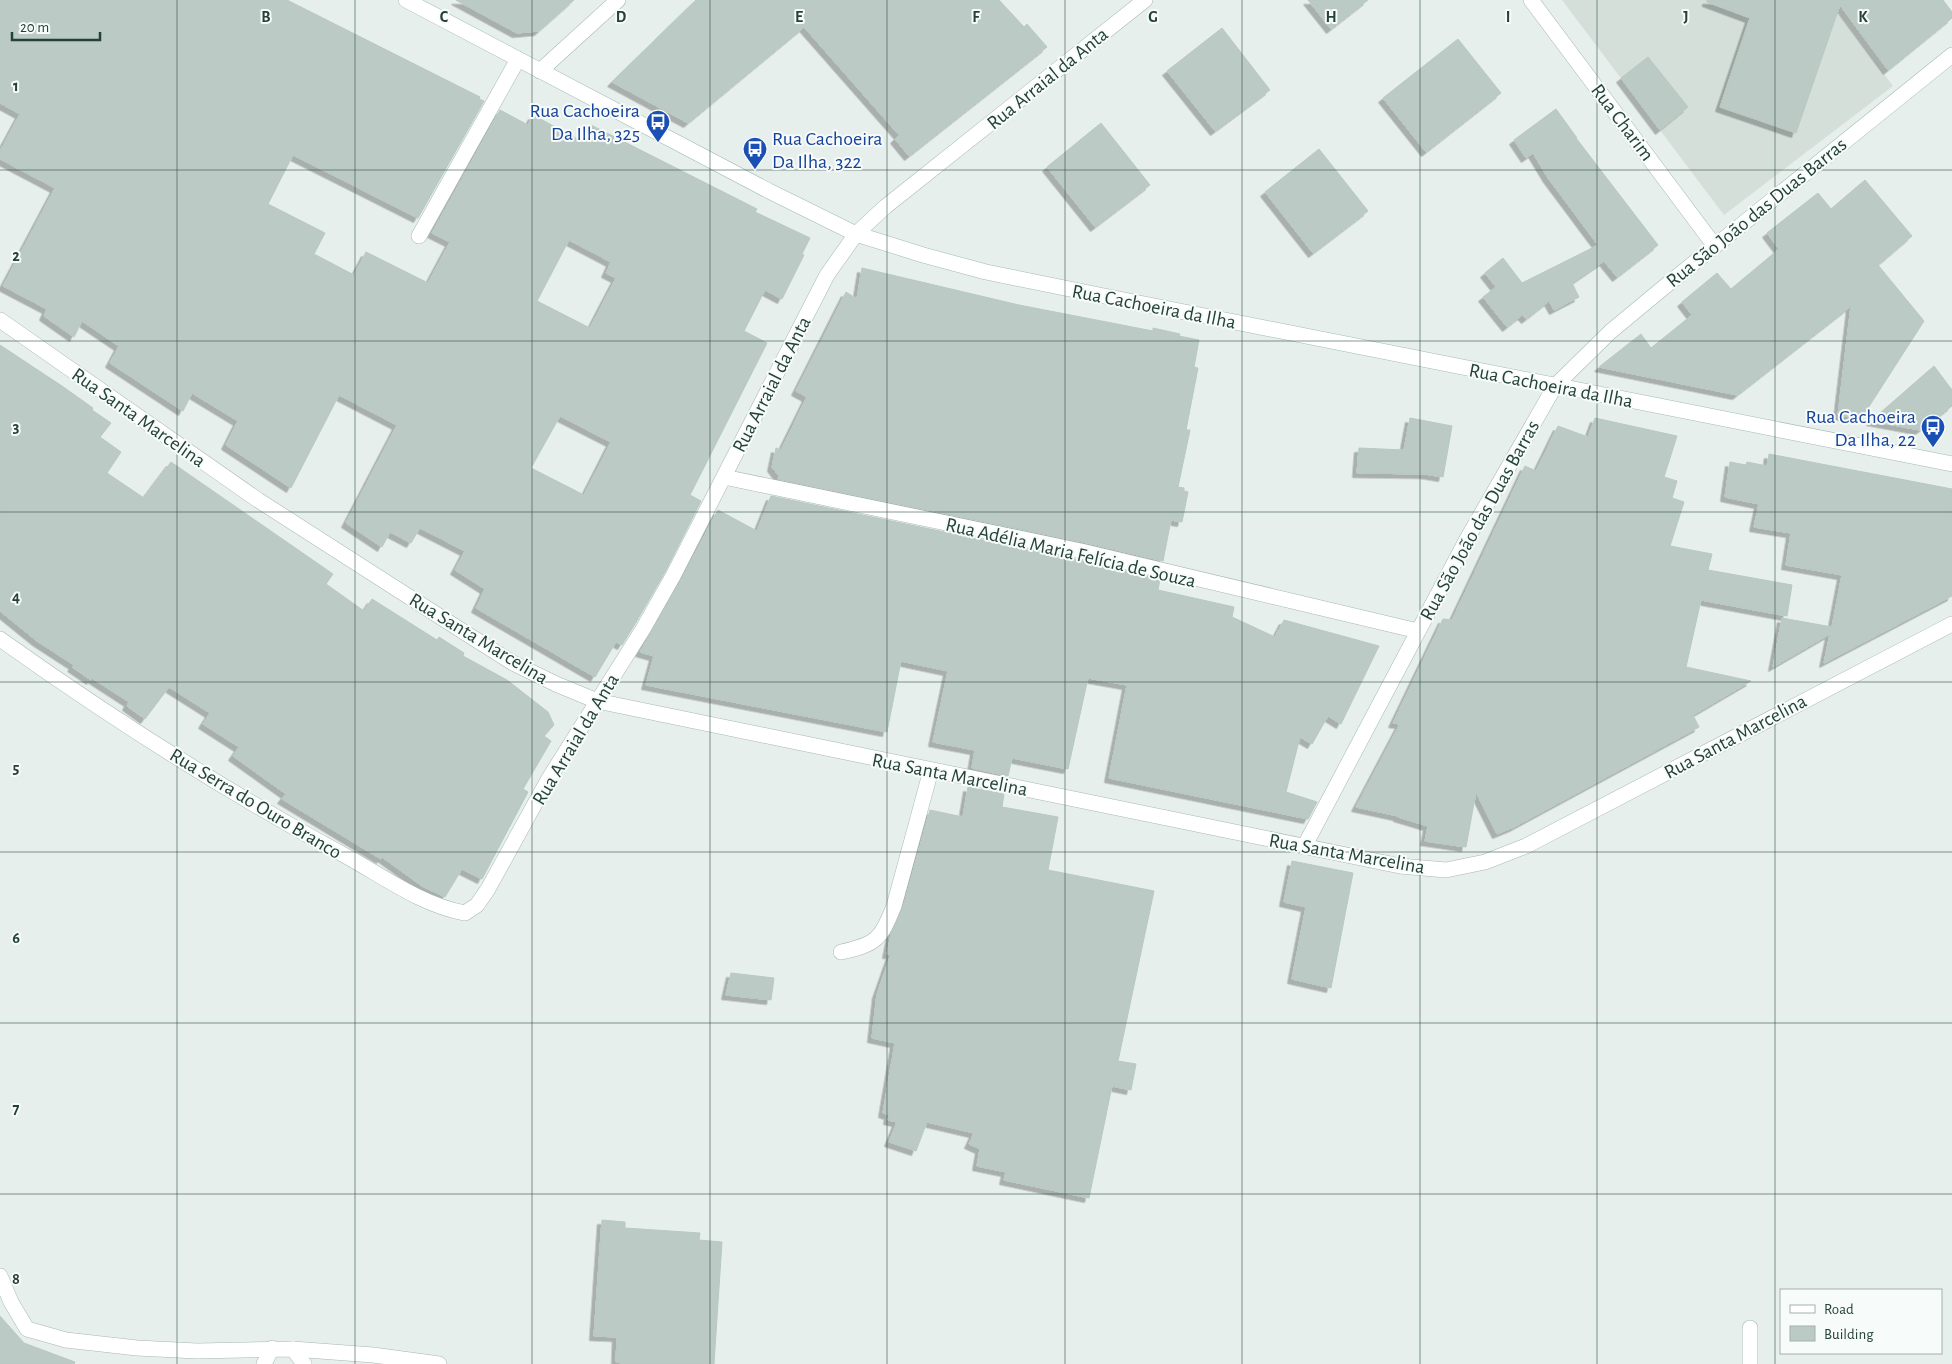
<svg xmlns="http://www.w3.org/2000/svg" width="1952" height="1364" viewBox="0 0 1952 1364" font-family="'Alegreya Sans',sans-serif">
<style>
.built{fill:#d4dfda}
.building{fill:#bbcac4;stroke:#b8c9c2;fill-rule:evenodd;filter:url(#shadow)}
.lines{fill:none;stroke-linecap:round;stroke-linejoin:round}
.street-casing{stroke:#a8b8b2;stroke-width:16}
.secondary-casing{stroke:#a4bbb3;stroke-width:16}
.street{stroke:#fff;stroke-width:15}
.secondary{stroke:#fff;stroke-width:15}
.grid{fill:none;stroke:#24423a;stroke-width:1;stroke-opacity:0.55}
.labels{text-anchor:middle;stroke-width:4;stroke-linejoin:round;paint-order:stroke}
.street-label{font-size:20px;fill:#24423a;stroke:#f7fbf9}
.transit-label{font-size:20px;fill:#164399;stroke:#f7fbf9;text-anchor:end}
.grid-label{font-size:16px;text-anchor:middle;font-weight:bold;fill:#24423a;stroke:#f7fbf9;stroke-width:4;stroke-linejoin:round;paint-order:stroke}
</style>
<defs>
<filter id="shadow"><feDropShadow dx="-4.5" dy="4.5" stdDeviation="0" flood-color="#0004"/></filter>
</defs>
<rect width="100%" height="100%" fill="#e6efeb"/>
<!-- built -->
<path class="built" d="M 1562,0 L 1828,0 L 1893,86 L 1724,215 Z"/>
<!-- building -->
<g class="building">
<path d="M 0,0 L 287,0 L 480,97 L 479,99 L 484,101 L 418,218 L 293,155 L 268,204 L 325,233 L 314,254 L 354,275 L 366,252 L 428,283 L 450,242 L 432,233 L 500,110 L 528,125 L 533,115 L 583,142 L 591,125 L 757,209 L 755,212 L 810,238 L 802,254 L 804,255 L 782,299 L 765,290 L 744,331 L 767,343 L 690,495 L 701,501 L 665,572 L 635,624 L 622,645 L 616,642 L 595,677 L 476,608 L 485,589 L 455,570 L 465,551 L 420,528 L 411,543 L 390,532 L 382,547 L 346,523 L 397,425 L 339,395 L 291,488 L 226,445 L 238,421 L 192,393 L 183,411 L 110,363 L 119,346 L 82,321 L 74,337 L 44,316 L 47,309 L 3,286 L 55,188 L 0,159 L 0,151 L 20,114 L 0,103 ZM 569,240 L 611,262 L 606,273 L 616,278 L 590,328 L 537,301 ZM 560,416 L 611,442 L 584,495 L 531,468 Z"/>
<path d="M 456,0 L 574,0 L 539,31 L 517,33 Z"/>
<path d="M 696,0 L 999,0 L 1024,27 L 1027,24 L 1047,47 L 909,156 L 895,139 L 899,135 L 804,27 L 688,123 L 612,82 Z"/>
<path d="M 1308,0 L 1368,0 L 1331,29 Z"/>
<path d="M 1707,0 L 1943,0 L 1952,12 L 1952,18 L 1888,70 L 1840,5 L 1796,133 L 1720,107 L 1750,18 L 1707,2 Z"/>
<path d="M 1222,28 L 1270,90 L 1215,131 L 1167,71 Z"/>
<path d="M 1458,39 L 1501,93 L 1426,152 L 1383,98 Z"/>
<path d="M 1648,57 L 1688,107 L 1660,130 L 1621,78 Z"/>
<path d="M 1556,109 L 1577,138 L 1576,138 L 1658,245 L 1617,277 L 1604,261 L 1572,283 L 1579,297 L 1554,310 L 1549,301 L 1526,319 L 1522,315 L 1507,327 L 1483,297 L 1496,287 L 1485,273 L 1503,258 L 1522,283 L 1598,245 L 1548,178 L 1533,153 L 1526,158 L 1514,140 Z"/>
<path d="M 1101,123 L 1150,185 L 1095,227 L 1047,167 Z"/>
<path d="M 1319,149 L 1368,211 L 1313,253 L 1265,192 Z"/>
<path d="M 1865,180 L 1912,236 L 1878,265 L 1924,321 L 1861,419 L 1838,415 L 1851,306 L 1737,395 L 1599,367 L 1641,334 L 1651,348 L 1692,315 L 1682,302 L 1717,273 L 1731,289 L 1779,249 L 1767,233 L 1818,193 L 1831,209 Z"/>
<path d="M 862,268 L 1019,305 L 1153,331 L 1153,328 L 1180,334 L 1179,336 L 1199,340 L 1194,367 L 1198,368 L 1186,430 L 1190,430 L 1178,487 L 1184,488 L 1184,491 L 1188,492 L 1182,522 L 1171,520 L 1163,561 L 1083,542 L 778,479 L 779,476 L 772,467 L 776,448 L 781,450 L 807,397 L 796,391 L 846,292 L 857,299 Z"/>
<path d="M 0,345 L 62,386 L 93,408 L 92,410 L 111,423 L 100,437 L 121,452 L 107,473 L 144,498 L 171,462 L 333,574 L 326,584 L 364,611 L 372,599 L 437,640 L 439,637 L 464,653 L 463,656 L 507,680 L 548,712 L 554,725 L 544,736 L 551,741 L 523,789 L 528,792 L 482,879 L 462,869 L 445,897 L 422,886 L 382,857 L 381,859 L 282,799 L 286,794 L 233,756 L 239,747 L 203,724 L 210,713 L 169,687 L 145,719 L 127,706 L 129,702 L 92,678 L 91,680 L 72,667 L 74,665 L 37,641 L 0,611 Z"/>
<path d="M 1934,366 L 1952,390 L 1952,406 L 1920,430 L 1871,421 Z"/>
<path d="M 1410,418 L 1452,426 L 1443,477 L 1425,474 L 1357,473 L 1359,448 L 1404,450 Z"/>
<path d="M 1595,418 L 1677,436 L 1664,477 L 1677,481 L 1672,498 L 1684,502 L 1670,546 L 1712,554 L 1708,570 L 1792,585 L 1787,616 L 1701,600 L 1686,667 L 1751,681 L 1693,715 L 1699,727 L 1514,827 L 1497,834 L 1476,792 L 1466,847 L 1425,841 L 1428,826 L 1398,817 L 1398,816 L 1356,807 L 1400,724 L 1393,723 L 1443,619 L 1452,620 L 1525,466 L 1536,471 L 1558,426 L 1588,437 Z"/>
<path d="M 1769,454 L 1952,489 L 1952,596 L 1824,663 L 1830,634 L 1773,667 L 1782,618 L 1832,627 L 1842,575 L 1786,565 L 1791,533 L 1754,527 L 1759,504 L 1725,497 L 1730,462 L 1746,465 L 1747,462 L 1767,466 Z"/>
<path d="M 771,496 L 1079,560 L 1160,579 L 1158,590 L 1234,607 L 1232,617 L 1275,637 L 1284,620 L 1379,646 L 1341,724 L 1328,716 L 1312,744 L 1300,737 L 1286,792 L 1317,802 L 1308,819 L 1109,778 L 1127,685 L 1088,678 L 1068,769 L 1012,758 L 1008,776 L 972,768 L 975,750 L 933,742 L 948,671 L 901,661 L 887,732 L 646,685 L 654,656 L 640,652 L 681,580 L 718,510 L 757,531 Z"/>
<path d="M 968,787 L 1004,794 L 1002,807 L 1058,817 L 1048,870 L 1154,891 L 1118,1061 L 1136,1064 L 1131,1090 L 1112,1086 L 1089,1198 L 1004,1180 L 1006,1172 L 977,1166 L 980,1149 L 969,1144 L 974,1133 L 927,1122 L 916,1151 L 889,1142 L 897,1122 L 888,1120 L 889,1115 L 883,1113 L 895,1043 L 872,1038 L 877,994 L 891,954 L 887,954 L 891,934 L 903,908 L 930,810 L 963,817 Z"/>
<path d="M 1292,861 L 1353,873 L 1331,988 L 1292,979 L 1306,907 L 1284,902 Z"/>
<path d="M 731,973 L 774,978 L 771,1000 L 726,995 Z"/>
<path d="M 602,1220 L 625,1222 L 625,1228 L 700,1233 L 699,1240 L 722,1242 L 714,1364 L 629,1364 L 616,1362 L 617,1337 L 594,1336 Z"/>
<path d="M 0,1316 L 24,1343 L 75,1362 L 74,1364 L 0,1364 Z"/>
</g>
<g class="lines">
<defs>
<g id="street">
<path d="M 1531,0 L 1714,245"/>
<path d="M 540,71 L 618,0"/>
<path d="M 419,236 L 518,59"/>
<path d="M 0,320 L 258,500 L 467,634 L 513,663 L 556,684 L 597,701 L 1400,866 L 1446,870 L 1485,862 L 1526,846 L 1952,624"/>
<path d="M 724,477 L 1081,551 L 1418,631"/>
<path d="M 0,639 C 111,718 232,795 353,860 C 388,880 425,906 465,913 L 477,905 L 488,889 L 548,780 L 643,629 L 673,576 L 827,275 L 856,234 L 885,207 L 1145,0"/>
<path d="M 1304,847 L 1467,539 L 1555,386"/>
<path d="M 841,952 C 877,944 880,940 894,906 L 931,770"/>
<path d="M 0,1276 L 11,1302 L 27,1329 L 66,1340 L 137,1348 L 197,1351 L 293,1349 L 373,1355 L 439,1364"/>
<path d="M 1750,1328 L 1750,1364"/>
<path d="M 293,1349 L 304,1364"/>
<path d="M 264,1364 L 272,1348"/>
</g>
<g id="secondary">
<path d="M 406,0 L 769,191 L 856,234 L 923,255 L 986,272 L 1109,297 L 1952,464"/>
<path d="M 1555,386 L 1610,332 L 1663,288 L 1952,55"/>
</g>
</defs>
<!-- street casing -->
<use href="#street" class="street-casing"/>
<!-- secondary casing -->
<use href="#secondary" class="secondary-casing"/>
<!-- street -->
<use href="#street" class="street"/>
<!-- secondary -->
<use href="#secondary" class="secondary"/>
</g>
<!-- grid -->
<path class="grid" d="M 177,0 L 177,1364M 355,0 L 355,1364M 532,0 L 532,1364M 710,0 L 710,1364M 887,0 L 887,1364M 1065,0 L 1065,1364M 1242,0 L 1242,1364M 1420,0 L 1420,1364M 1597,0 L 1597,1364M 1775,0 L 1775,1364M 0,170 L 1952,170M 0,341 L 1952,341M 0,512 L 1952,512M 0,682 L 1952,682M 0,852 L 1952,852M 0,1023 L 1952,1023M 0,1194 L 1952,1194"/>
<!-- icons -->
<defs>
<symbol id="bus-pin" viewBox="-11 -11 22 30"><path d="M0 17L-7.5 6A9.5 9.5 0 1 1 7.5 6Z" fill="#1a4fb4" stroke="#f7fbf9"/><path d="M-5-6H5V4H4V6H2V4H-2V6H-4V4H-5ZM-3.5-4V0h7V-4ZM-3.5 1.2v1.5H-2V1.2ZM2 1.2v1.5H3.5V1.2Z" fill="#fff"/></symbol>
</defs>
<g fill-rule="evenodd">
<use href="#bus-pin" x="644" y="108" width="28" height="38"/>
<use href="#bus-pin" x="741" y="135" width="28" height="38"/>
<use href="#bus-pin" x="1919" y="413" width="28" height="38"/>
</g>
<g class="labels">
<!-- street labels -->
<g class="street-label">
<text transform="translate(1047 78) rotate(-39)" y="7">Rua Arraial da Anta</text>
<text transform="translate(1623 122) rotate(53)" y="7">Rua Charim</text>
<text transform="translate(1756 212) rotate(-39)" y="7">Rua São João das Duas Barras</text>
<text transform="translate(1154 306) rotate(11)" y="7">Rua Cachoeira da Ilha</text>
<text transform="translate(771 384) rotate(-63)" y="7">Rua Arraial da Anta</text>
<text transform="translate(1551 385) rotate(11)" y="7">Rua Cachoeira da Ilha</text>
<text transform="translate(139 417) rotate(35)" y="7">Rua Santa Marcelina</text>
<text transform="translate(1479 520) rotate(-61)" y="7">Rua São João das Duas Barras</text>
<text transform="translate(1071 552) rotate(13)" y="7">Rua Adélia Maria Felícia de Souza</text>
<text transform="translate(479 638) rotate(31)" y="7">Rua Santa Marcelina</text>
<text transform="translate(1735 736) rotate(-28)" y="7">Rua Santa Marcelina</text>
<text transform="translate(575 739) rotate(-59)" y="7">Rua Arraial da Anta</text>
<text transform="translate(950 774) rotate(11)" y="7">Rua Santa Marcelina</text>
<text transform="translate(256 803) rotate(31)" y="7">Rua Serra do Ouro Branco</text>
<text transform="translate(1347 853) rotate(10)" y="7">Rua Santa Marcelina</text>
</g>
<!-- transit labels -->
<g class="transit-label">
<text x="640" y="117">Rua Cachoeira<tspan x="640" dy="23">Da Ilha, 325</tspan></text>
<text x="772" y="145" text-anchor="start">Rua Cachoeira<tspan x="772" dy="23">Da Ilha, 322</tspan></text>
<text x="1916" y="423">Rua Cachoeira<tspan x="1916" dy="23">Da Ilha, 22</tspan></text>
</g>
</g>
<g class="grid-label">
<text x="266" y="22">B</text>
<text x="444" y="22">C</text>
<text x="621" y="22">D</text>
<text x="799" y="22">E</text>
<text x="976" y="22">F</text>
<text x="1153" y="22">G</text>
<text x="1331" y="22">H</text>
<text x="1508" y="22">I</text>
<text x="1686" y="22">J</text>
<text x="1863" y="22">K</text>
<text x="16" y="91">1</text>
<text x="16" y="261">2</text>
<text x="16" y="432">3</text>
<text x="16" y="602">4</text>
<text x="16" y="773">5</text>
<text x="16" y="943">6</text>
<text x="16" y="1114">7</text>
<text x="16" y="1284">8</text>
</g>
<!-- legend -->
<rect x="1780" y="1289" width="162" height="65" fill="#f7fbf9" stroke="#a3b1ad"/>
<rect x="1790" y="1305" width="25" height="8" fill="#ffffff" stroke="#a3b1ad"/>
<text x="1824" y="1314" font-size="15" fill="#24423a">Road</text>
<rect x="1790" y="1326" width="25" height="15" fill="#bbcac4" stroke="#a3b1ad"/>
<text x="1824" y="1339" font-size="15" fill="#24423a">Building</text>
<!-- scale -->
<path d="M12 32v8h88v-8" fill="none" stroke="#24423a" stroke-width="2.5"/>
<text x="20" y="32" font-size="15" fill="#24423a" stroke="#f7fbf9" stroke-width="4" paint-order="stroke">20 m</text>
</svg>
